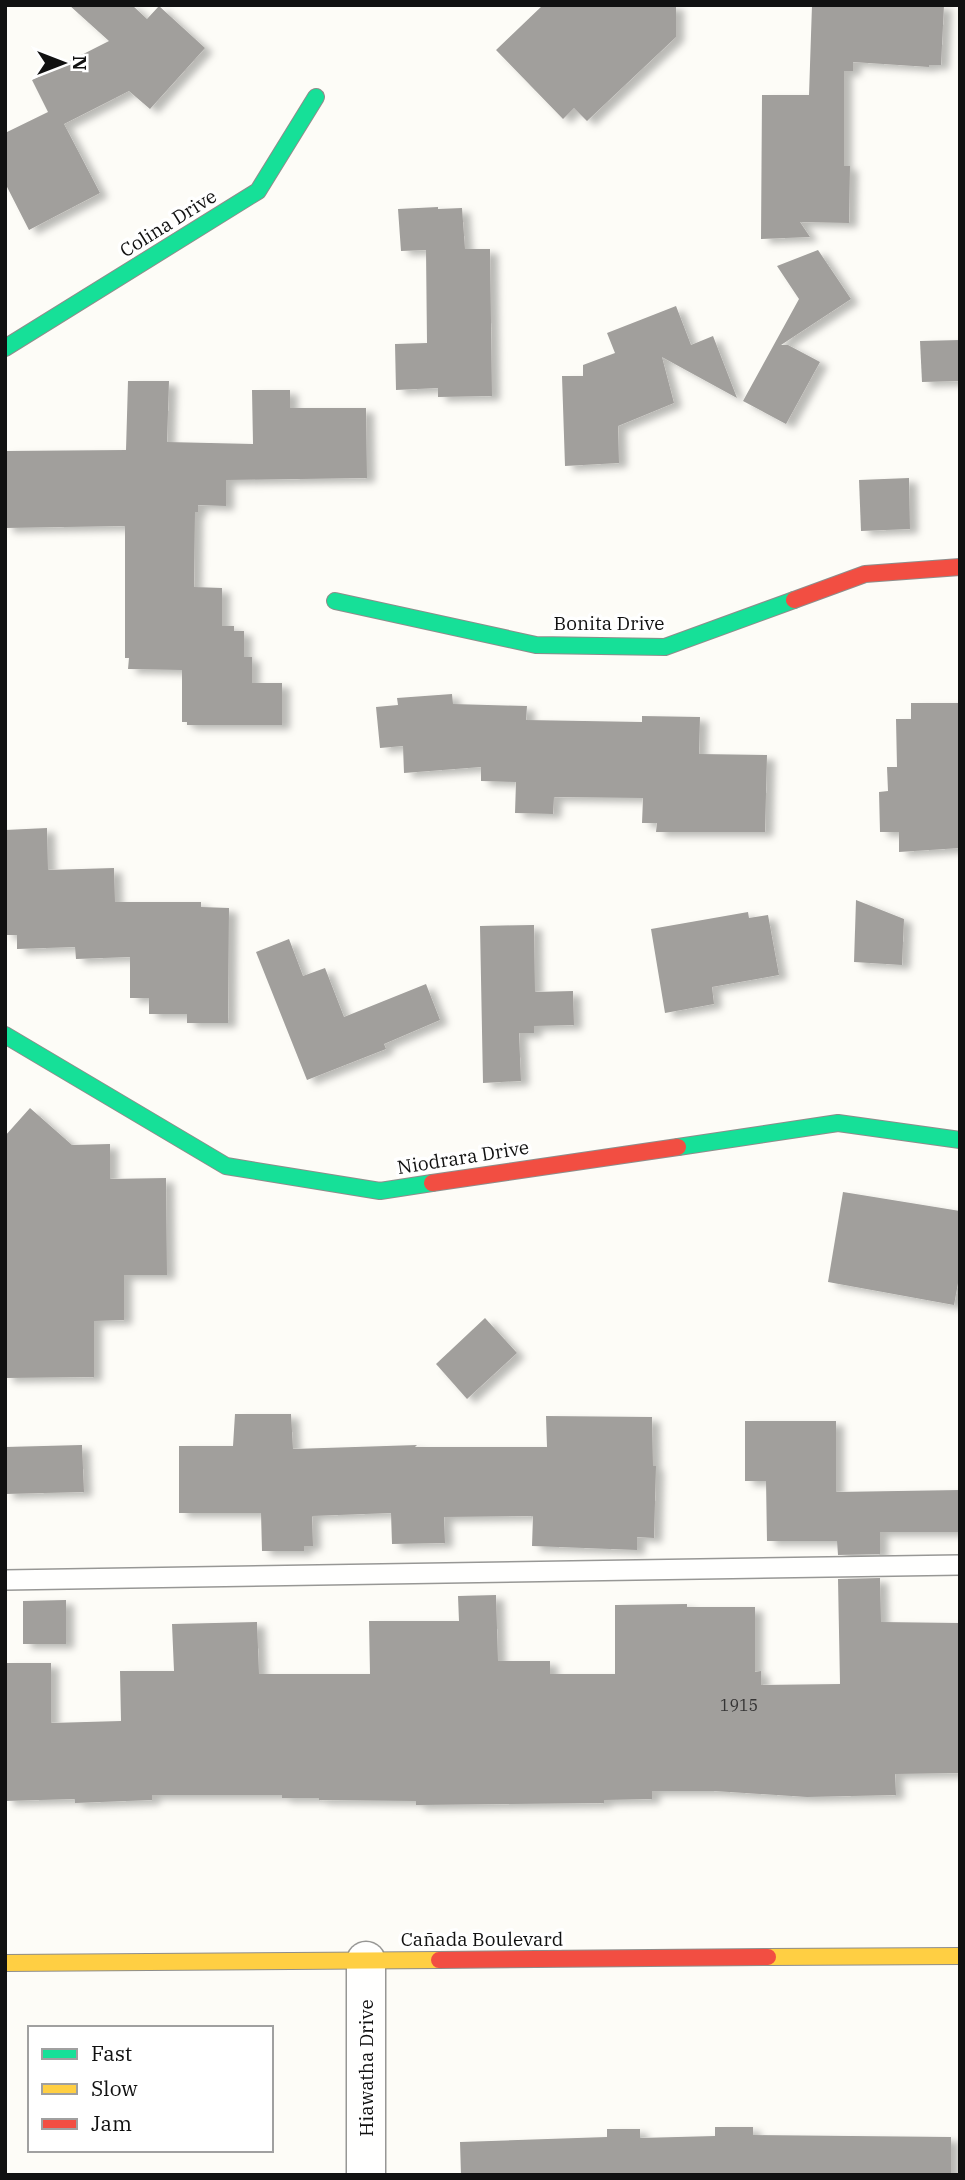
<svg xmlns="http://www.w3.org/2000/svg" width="965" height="2180" viewBox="0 0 965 2180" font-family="'IBM Plex Serif',serif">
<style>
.building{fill:#a19f9c;filter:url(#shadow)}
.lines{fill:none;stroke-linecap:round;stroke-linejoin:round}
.lane-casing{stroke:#979795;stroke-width:22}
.street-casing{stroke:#979795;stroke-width:41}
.fast-casing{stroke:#8e8d8b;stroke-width:18}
.slow-casing{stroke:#8e8d8b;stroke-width:18}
.jam-casing{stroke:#8e8d8b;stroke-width:18}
.lane{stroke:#fffffe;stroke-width:19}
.street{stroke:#fffffe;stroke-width:38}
.fast{stroke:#16e098;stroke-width:16}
.slow{stroke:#ffcf43;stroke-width:16}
.jam{stroke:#f24e42;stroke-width:16}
.labels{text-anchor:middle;stroke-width:7;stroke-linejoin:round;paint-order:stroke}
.number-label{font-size:16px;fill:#353434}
.street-label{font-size:19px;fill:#111;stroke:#fff}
</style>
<defs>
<filter id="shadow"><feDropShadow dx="8" dy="4.5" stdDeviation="3.5" flood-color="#0004"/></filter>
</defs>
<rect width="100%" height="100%" fill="#fdfcf7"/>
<!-- building -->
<g class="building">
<path d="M 69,5 L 132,5 L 147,19 L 159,6 L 205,48 L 150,109 L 129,91 L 64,124 L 100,193 L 29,230 L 5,183 L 5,133 L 48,112 L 32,80 L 109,41 Z"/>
<path d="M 543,5 L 676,5 L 676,37 L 587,121 L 574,108 L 563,119 L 496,50 Z"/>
<path d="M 812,5 L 944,5 L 941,65 L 929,65 L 929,67 L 853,62 L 853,71 L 844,71 L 844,166 L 850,166 L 849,223 L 800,222 L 810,237 L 761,239 L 762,95 L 809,95 Z"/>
<path d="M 438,207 L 438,209 L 462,208 L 465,249 L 490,249 L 492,396 L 438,397 L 438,388 L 396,390 L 395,344 L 427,343 L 426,250 L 401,251 L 398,209 Z"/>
<path d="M 818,250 L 851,299 L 781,345 L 788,345 L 820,362 L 786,424 L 743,401 L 799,299 L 777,266 Z"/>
<path d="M 676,306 L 691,345 L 713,336 L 737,398 L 662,357 L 674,403 L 618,426 L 619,463 L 565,466 L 562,376 L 583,376 L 583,365 L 615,353 L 607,333 Z"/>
<path d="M 960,340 L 960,381 L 922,382 L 920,341 Z"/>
<path d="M 128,381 L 169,381 L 167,442 L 253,444 L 252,390 L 290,390 L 290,408 L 366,408 L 367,478 L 226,480 L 226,506 L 198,505 L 198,512 L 195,512 L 194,587 L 222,588 L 222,626 L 234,626 L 234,631 L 244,631 L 244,657 L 252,657 L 252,683 L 282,683 L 282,725 L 187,725 L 187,722 L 182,722 L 182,670 L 128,669 L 129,658 L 125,658 L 125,526 L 5,528 L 5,451 L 126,450 Z"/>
<path d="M 909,478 L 910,529 L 861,531 L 859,480 Z"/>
<path d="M 452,694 L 453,704 L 527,706 L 526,720 L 642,722 L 642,716 L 700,717 L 699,754 L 767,755 L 765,832 L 656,832 L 657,823 L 642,823 L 643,798 L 554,797 L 553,814 L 515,813 L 516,782 L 481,781 L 481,767 L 404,773 L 403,746 L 380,748 L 376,707 L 398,705 L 397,698 Z"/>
<path d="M 911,703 L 960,703 L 960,848 L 899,852 L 899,832 L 880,832 L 879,792 L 888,791 L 887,767 L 897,767 L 896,719 L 911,719 Z"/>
<path d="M 47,828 L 48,870 L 114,868 L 115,902 L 201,902 L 201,907 L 229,908 L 228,1023 L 187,1023 L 187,1014 L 149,1014 L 149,998 L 130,998 L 130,957 L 76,959 L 75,947 L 17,949 L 17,935 L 5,935 L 5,830 Z"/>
<path d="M 856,900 L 904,919 L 902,965 L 854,962 Z"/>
<path d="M 748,912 L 749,918 L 768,915 L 779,975 L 712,987 L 714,1004 L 665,1013 L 651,929 Z"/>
<path d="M 534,925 L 535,992 L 573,991 L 574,1025 L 534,1026 L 534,1033 L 519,1033 L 521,1081 L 483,1083 L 480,926 Z"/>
<path d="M 289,939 L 303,976 L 325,968 L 344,1017 L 426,984 L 440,1020 L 384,1044 L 386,1049 L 307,1080 L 256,952 Z"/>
<path d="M 30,1108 L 72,1145 L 110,1144 L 110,1179 L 166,1178 L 167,1275 L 124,1275 L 124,1320 L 94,1321 L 94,1377 L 5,1378 L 5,1136 Z"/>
<path d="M 843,1192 L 960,1211 L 960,1272 L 954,1305 L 828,1282 Z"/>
<path d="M 485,1318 L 517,1353 L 467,1399 L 436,1364 Z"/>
<path d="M 235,1414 L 291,1414 L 293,1449 L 417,1445 L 415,1447 L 547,1447 L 546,1416 L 652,1417 L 653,1466 L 656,1466 L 654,1538 L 637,1537 L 637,1550 L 532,1546 L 533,1516 L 444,1517 L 445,1543 L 392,1544 L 391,1513 L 312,1516 L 313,1546 L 304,1546 L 304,1551 L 262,1551 L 261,1513 L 179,1513 L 179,1446 L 233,1446 Z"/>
<path d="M 745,1421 L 836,1421 L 836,1492 L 960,1490 L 960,1532 L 880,1532 L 880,1554 L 838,1555 L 837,1541 L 767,1541 L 766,1481 L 745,1481 Z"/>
<path d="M 82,1445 L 84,1492 L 5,1494 L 5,1447 Z"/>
<path d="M 880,1578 L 881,1622 L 959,1623 L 960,1773 L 895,1774 L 896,1795 L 807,1797 L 714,1791 L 652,1791 L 652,1799 L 604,1800 L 604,1803 L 416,1805 L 416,1801 L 319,1800 L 319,1798 L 282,1798 L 282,1795 L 152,1795 L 152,1800 L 75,1803 L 75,1799 L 5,1801 L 5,1663 L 51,1663 L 51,1723 L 121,1721 L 120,1671 L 174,1671 L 172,1624 L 257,1622 L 259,1674 L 370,1674 L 369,1621 L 459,1621 L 458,1596 L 496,1595 L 498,1661 L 550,1661 L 550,1674 L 615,1674 L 615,1605 L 687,1604 L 687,1607 L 755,1607 L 755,1672 L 761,1671 L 761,1685 L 840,1684 L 838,1579 Z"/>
<path d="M 66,1600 L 66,1644 L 23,1644 L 23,1601 Z"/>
<path d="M 715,2127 L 753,2127 L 753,2135 L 951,2137 L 951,2175 L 461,2175 L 460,2142 L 607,2137 L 607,2129 L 640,2129 L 640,2138 L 715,2136 Z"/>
</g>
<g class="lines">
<defs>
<path id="lane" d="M 5,1580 L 960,1565"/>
<path id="street" d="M 366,1961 L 366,2175"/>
<g id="fast">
<path d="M 5,348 L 258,191 L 316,97"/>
<path d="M 335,601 L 536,645 L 665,647 L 794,600"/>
<path d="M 5,1035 L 226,1166 L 380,1191 L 432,1183"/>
<path d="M 678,1147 L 838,1123 L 960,1140"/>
</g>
<g id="slow">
<path d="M 768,1957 L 960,1956"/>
<path d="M 5,1963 L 439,1960"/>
</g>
<g id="jam">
<path d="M 794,600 L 865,574 L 960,567"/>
<path d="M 432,1183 L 678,1147"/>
<path d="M 439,1960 L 768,1957"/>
</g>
</defs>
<!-- lane casing -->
<use href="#lane" class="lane-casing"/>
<!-- street casing -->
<use href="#street" class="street-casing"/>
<!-- fast casing -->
<use href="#fast" class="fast-casing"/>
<!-- slow casing -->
<use href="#slow" class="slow-casing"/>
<!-- jam casing -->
<use href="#jam" class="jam-casing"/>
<!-- lane -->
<use href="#lane" class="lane"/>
<!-- street -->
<use href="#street" class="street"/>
<!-- fast -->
<use href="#fast" class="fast"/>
<!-- slow -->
<use href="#slow" class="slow"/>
<!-- jam -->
<use href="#jam" class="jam"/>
</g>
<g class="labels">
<!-- number labels -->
<g class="number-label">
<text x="739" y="1711">1915</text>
</g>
<!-- street labels -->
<g class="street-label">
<text transform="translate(168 223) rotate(-32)" y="7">Colina Drive</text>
<text x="609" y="630">Bonita Drive</text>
<text transform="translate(463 1157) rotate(-9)" y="7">Niodrara Drive</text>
<text x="482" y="1946">Cañada Boulevard</text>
<text transform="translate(366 2068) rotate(-90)" y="7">Hiawatha Drive</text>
</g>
</g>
<!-- border -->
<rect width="965" height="2180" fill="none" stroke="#111111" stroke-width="14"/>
<!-- legend -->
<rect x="28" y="2026" width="245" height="126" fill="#ffffff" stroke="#a0a0a0" stroke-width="2"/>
<rect x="42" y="2049" width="35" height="10" fill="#16e098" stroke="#a0a0a0" stroke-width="2"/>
<text x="91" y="2061" font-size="21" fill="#111111">Fast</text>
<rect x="42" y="2084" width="35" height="10" fill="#ffcf43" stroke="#a0a0a0" stroke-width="2"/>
<text x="91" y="2096" font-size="21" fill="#111111">Slow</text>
<rect x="42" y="2119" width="35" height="10" fill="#f24e42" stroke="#a0a0a0" stroke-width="2"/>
<text x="91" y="2131" font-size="21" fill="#111111">Jam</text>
<!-- north arrow -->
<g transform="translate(63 63) rotate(90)" stroke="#ffffff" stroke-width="5" paint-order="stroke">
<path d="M0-5L12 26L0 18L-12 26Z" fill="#111111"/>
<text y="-10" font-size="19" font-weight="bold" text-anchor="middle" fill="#111111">N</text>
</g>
</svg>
